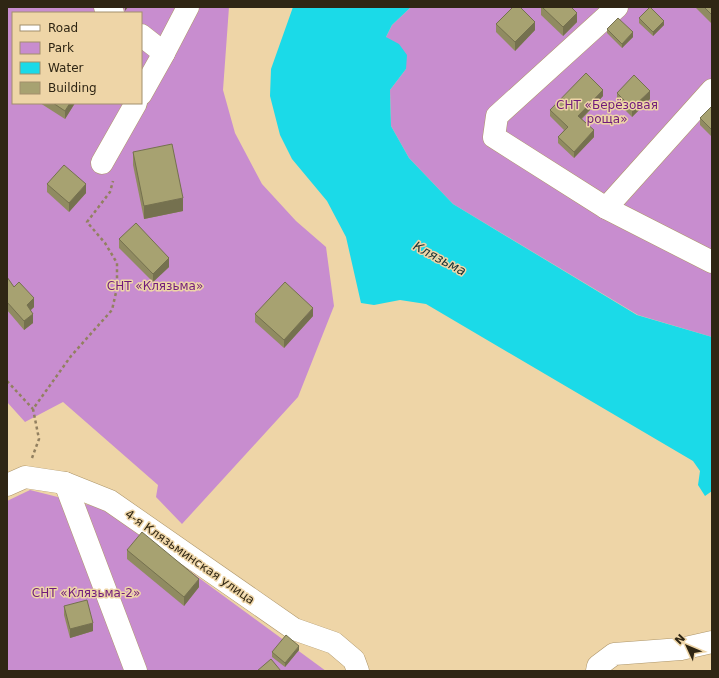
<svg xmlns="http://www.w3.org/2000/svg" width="719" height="678" viewBox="0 0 719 678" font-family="'DejaVu Sans',sans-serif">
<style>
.green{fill:#c88dcf;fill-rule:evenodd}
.water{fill:#1bdae8}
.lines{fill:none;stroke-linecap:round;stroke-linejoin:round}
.minor-casing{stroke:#ae966a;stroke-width:23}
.path{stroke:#928060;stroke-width:2.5;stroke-dasharray:3 3;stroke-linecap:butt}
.minor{stroke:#fff;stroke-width:22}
.wall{fill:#908b61}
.shaded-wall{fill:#75714f}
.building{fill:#a7a271;stroke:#75714f}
.labels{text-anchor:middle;stroke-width:3;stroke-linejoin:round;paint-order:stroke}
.park-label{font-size:12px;fill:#701b7b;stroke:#eed5a7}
.street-label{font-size:12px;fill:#2f2614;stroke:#eed5a7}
.water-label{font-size:13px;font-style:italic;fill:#183336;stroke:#eed5a7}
</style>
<rect width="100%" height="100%" fill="#eed5a7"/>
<!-- green -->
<g class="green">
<path d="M 7,7 L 229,7 L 223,90 L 235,133 L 262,184 L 296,221 L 326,247 L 334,306 L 298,397 L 182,524 L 156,497 L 158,485 L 63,402 L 25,422 L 7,402 ZM 13,13 L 141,13 L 141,103 L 13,103 Z"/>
<path d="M 411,7 L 712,7 L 712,337 L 638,315 L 453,204 L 409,158 L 391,126 L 390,90 L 406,69 L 386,37 L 392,25 Z"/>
<path d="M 30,490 L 105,509 L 326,671 L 7,671 L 7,501 Z"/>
</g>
<!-- water -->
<path class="water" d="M 293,7 L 411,7 L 392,25 L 386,37 L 399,44 L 407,55 L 406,69 L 390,90 L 391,126 L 409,158 L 453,204 L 637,315 L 712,337 L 712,491 L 705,496 L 698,485 L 700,471 L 693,461 L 426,304 L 400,300 L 374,305 L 361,303 L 346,237 L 327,201 L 292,159 L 280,135 L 270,96 L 271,69 Z"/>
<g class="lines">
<defs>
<g id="minor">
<path d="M 105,7 L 113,13"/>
<path d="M 617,7 L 497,116 L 494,137 L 606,208 L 712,262"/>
<path d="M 141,35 L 164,53"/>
<path d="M 141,94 L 164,53 L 188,7"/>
<path d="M 102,163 L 136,103"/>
<path d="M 606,208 L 712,90"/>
<path d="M 65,483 L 136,671"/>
<path d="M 7,485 L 25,477 L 65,483 L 110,501 L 294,629 L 334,643 L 354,660 L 358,671"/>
<path d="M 597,671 L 598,666 L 614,654 L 681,649 L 712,642"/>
</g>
</defs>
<!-- minor casing -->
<use href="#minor" class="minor-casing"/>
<!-- path -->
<g class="path">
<path d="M 7,381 L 33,409"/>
<path d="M 32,458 L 39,439 L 33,409 L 71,356 L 112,310 L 117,288 L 117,263 L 105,243 L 87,222 L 110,192 L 113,181"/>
</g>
<!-- minor -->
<use href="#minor" class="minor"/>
</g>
<!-- wall -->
<g class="wall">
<path d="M 541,7 L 571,7 L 577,22 L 563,36 L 541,15 Z"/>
<path d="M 695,7 L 712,7 L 712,24 Z"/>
<path d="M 639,18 L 664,25 L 653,36 L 639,23 Z"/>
<path d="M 496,24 L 535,30 L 515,51 L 496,32 Z"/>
<path d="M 607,29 L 633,37 L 622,48 L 607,33 Z"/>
<path d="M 617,93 L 650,99 L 632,117 L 617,102 Z"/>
<path d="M 603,96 L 582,119 L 594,137 L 574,158 L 558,143 L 558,137 L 564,130 L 550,116 L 550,110 Z"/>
<path d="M 40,103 L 75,103 L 65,119 Z"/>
<path d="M 712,106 L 712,137 L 700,125 L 700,118 Z"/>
<path d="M 133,152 L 183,211 L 144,219 L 133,165 Z"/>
<path d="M 47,184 L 86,193 L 69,212 L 47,192 Z"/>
<path d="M 119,239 L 169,267 L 153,282 L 119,248 Z"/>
<path d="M 7,277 L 14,287 L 34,307 L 30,310 L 33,323 L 24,330 L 7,310 Z"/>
<path d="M 255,314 L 313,316 L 284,348 L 255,322 Z"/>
<path d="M 127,550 L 199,587 L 184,606 L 127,559 Z"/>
<path d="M 64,606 L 93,631 L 70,638 L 64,615 Z"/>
<path d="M 299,650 L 285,667 L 272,657 L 272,652 Z"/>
</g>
<!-- shaded-wall -->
<g class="shaded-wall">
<path d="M 125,7 L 128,7 L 125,11 Z"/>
<path d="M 577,13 L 577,22 L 563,36 L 563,27 Z"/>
<path d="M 664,21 L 664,25 L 653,36 L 653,32 Z"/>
<path d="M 535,22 L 535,30 L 515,51 L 515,42 Z"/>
<path d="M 633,32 L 633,37 L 622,48 L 622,44 Z"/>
<path d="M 603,90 L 603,96 L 578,122 L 578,116 Z"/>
<path d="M 650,91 L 650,99 L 632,117 L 632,108 Z"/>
<path d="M 70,103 L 75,103 L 65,119 L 65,111 Z"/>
<path d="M 594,130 L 594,137 L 574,158 L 574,152 Z"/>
<path d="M 86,184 L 86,193 L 69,212 L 69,203 Z"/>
<path d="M 183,198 L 183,211 L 144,219 L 144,206 Z"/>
<path d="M 169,258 L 169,267 L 153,282 L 153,274 Z"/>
<path d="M 34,298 L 34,307 L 27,314 L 27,305 Z"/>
<path d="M 313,308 L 313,316 L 284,348 L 284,340 Z"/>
<path d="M 33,314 L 33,323 L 24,330 L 24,321 Z"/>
<path d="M 199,579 L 199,587 L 184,606 L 184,597 Z"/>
<path d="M 93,623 L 93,631 L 70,638 L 70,629 Z"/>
<path d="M 299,646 L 299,650 L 285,667 L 285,663 Z"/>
</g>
<!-- building -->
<g class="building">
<path d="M 513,7 L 520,7 L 535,22 L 515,42 L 496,24 Z"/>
<path d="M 542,7 L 571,7 L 577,13 L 563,27 Z"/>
<path d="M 650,7 L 664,21 L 653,32 L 639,18 Z"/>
<path d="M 704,7 L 712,7 L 712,15 Z"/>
<path d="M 618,18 L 633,32 L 622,44 L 607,29 Z"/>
<path d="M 586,73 L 603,90 L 578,116 L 594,130 L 574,152 L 558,137 L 568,127 L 550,110 Z"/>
<path d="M 634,75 L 650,91 L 632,108 L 617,93 Z"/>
<path d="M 53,103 L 70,103 L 65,111 Z"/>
<path d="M 712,106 L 712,130 L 700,118 Z"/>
<path d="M 172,144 L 183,198 L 144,206 L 133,152 Z"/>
<path d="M 64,165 L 86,184 L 69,203 L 47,184 Z"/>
<path d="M 136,223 L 169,258 L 153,274 L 119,239 Z"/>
<path d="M 7,277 L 14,287 L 19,282 L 34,298 L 27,305 L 33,314 L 24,321 L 7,302 Z"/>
<path d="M 285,282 L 313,308 L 284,340 L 255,314 Z"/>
<path d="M 142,532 L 199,579 L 184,597 L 127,550 Z"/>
<path d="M 87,600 L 93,623 L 70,629 L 64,606 Z"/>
<path d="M 286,635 L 299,646 L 285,663 L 272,652 Z"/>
<path d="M 271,659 L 281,671 L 257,671 Z"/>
</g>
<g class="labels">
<!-- park labels -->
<g class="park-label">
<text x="607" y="109">СНТ «Берёзовая<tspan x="607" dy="14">роща»</tspan></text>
<text x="155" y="290">СНТ «Клязьма»</text>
<text x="86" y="597">СНТ «Клязьма-2»</text>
</g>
<!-- street labels -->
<g class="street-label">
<text transform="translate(190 557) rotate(35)" y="4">4-я Клязьминская улица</text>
</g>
<!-- water labels -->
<g class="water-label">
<text transform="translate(440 258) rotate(28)" y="5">Клязьма</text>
</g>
</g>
<!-- border -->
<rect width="719" height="678" fill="none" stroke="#2f2614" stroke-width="16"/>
<!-- legend -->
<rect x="12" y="12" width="130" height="92" fill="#eed5a7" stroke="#a28f6c"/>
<rect x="20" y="25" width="20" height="6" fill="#ffffff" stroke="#a28f6c"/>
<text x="48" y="32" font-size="12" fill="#2f2614">Road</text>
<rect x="20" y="42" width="20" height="12" fill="#c88dcf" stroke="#a28f6c"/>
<text x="48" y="52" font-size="12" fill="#2f2614">Park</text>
<rect x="20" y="62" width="20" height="12" fill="#1bdae8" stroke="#a28f6c"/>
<text x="48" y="72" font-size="12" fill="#2f2614">Water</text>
<rect x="20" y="82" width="20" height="12" fill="#a7a271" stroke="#a28f6c"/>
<text x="48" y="92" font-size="12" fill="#2f2614">Building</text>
<!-- north arrow -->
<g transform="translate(687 646) rotate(314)" stroke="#eed5a7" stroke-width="3" paint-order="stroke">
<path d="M0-3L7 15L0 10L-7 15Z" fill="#2f2614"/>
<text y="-6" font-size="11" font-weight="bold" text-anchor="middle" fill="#2f2614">N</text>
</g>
</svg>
